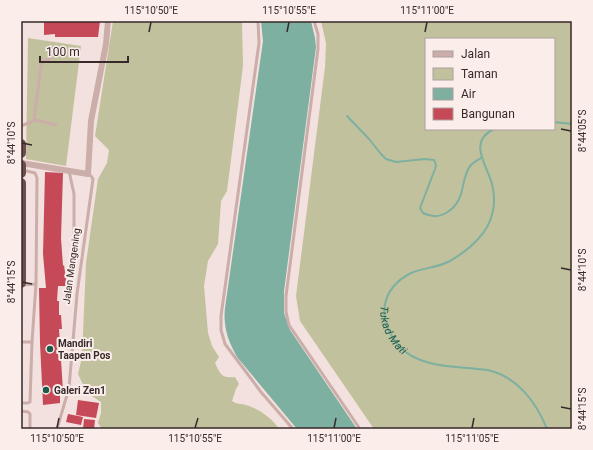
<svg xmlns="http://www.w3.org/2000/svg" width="593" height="450" font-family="Roboto,sans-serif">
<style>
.green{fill:#c2c19d;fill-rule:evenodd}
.water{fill:#7db0a0}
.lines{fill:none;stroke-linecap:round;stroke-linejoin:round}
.stream{stroke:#7db0a0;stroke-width:2}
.building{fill:#c64957}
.service{stroke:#cbada9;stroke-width:3}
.minor{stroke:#cbada9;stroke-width:6}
.trunk{stroke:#6a4d4e;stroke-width:10}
.ticks{fill:none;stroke:#38292a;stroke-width:1.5}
.poi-dot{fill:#1e5a49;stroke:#faedea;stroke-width:1.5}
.labels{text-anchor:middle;stroke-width:4;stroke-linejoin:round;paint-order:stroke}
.street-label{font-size:10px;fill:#38292a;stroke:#faedea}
.poi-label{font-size:10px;font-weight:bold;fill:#38292a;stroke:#faedea;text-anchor:start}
.water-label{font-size:11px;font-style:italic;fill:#1e5a49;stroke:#faedea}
.neatline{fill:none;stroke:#38292a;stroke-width:1.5}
.ticks-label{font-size:10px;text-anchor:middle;fill:#38292a}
</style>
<rect width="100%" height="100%" fill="#f2e1de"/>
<path class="green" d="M113,21H242L243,66L227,191L221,201L218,244L208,261L204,286L208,333L212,346L219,357L215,363C221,375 221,378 235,377L239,384L236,389L232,401C238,405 240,403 246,405C259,409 272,418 279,429H102L98,423L101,413V402L87,393L78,374L82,357L86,263L98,179L107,163L109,150L95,136Z
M321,21H572V429H374L300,321L296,296L325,67L326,43ZM426,39H554V129H426Z
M28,38L81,46L66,166L26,159Z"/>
<path class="water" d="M261,21H311L315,38L316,47L284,291V313L290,330L357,429H297L237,357C228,341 223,327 225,308L263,41Z"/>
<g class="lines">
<g class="stream">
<path d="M347,116L369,139L381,154L386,159L396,162L425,159L434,160L436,165L435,169L420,208L423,213C431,217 438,218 446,213C468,200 459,179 471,165C474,162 478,160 481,158"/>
<path d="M554,122L572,124"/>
<path id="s1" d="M494,129C467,142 487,165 492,184C497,203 493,223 479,238C471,247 459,256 448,262C436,268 422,268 411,273C380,289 376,320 399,346C407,355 418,360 430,363C449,368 468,367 487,370C517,376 536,402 547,429"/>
</g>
</g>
<path class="building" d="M44,21H100L98,37H55V34L44,35Z
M45,172L63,173L61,238L63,266L64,265L67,286H58L57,301H59V315H61L62,329H59L63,391H60V403L43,405L40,343L39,288H46L43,254Z
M78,400L99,403L96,418L76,415Z
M68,414L83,417L81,425L66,422Z
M84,419L95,420L94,429H83Z"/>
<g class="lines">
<path class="service" d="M258,21L259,43L221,316V330L225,344L261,392L293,429
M314,21L318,34V49L286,296V312L289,325L360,429
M34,120L41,66L44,61L51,58
M21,126L36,120L56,125
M69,171L74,194V258
M23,285L36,284
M21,342H32
M21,403H28L30,402L32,342L36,284L37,178L35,173L22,170
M21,411L28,412L30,414V429
M57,429L69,388L77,294L93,179L91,176L88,174"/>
<path class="minor" d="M21,163L88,174L91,121L106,44L108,21"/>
<path class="trunk" d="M21,144V153
M21,165V173
M21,183V283"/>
</g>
<path class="ticks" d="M149,32L151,22M287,32L289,22M425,32L427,22M561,129L571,131M22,143L32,145M561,268L571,270M22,282L32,284M561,407L571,409M57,428L59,418M195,428L198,418M334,428L336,418M472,428L474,418"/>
<g class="poi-dot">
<circle cx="50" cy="349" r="4"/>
<circle cx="46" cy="390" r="4"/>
</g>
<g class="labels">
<g class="street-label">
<text transform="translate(71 266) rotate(-82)" y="4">Jalan Mangening</text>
</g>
<g class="poi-label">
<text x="58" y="347">Mandiri<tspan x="58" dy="12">Taapen Pos</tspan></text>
<text x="54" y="394">Galeri Zen1</text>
</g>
<g class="water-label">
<text dy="4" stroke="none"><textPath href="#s1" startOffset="269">Tukad Mati</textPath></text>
</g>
</g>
<rect width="593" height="450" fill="none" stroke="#faedea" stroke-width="44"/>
<rect x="425" y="38" width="130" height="92" fill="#faedea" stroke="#ac9f9d"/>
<rect x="433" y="51" width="20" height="6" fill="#cbada9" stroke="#ac9f9d"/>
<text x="461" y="58" font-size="12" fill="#38292a">Jalan</text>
<rect x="433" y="68" width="20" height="12" fill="#c2c19d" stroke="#ac9f9d"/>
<text x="461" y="78" font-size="12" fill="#38292a">Taman</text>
<rect x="433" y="88" width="20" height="12" fill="#7db0a0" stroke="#ac9f9d"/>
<text x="461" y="98" font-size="12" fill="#38292a">Air</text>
<rect x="433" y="108" width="20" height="12" fill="#c64957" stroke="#ac9f9d"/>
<text x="461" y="118" font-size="12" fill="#38292a">Bangunan</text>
<path d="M40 56v6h88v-6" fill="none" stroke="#38292a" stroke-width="2"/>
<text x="46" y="56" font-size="12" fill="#38292a" stroke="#faedea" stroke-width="3" paint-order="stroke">100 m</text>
<rect x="22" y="22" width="549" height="406" class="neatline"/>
<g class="ticks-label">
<text x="151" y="14">115°10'50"E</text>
<text x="289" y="14">115°10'55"E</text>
<text x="427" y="14">115°11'00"E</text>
<text transform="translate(582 131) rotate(-90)" y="4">8°44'05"S</text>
<text transform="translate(11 143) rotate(-90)" y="4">8°44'10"S</text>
<text transform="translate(582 270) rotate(-90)" y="4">8°44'10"S</text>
<text transform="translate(11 282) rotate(-90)" y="4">8°44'15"S</text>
<text transform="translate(582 409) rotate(-90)" y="4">8°44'15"S</text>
<text x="57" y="442">115°10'50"E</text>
<text x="195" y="442">115°10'55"E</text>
<text x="334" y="442">115°11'00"E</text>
<text x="472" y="442">115°11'05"E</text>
</g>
</svg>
